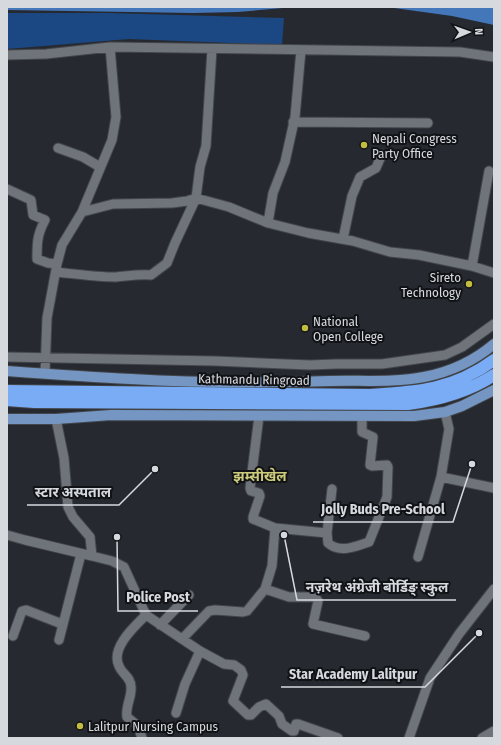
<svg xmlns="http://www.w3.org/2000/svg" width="501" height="745" font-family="'Fira Sans Condensed','Noto Sans Devanagari',sans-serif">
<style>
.green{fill:#1b4782}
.water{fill:#4476ba}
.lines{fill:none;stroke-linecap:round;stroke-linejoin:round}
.street-casing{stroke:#43464b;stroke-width:11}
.primary-casing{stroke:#43464b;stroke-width:12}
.highway-casing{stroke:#43464b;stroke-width:14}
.street{stroke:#6f747a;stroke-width:9}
.primary{stroke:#7596c3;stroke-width:10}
.highway{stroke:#79acf4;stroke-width:12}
.poi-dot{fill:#c2bd3f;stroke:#101215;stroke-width:1.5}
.labels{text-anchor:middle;stroke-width:4;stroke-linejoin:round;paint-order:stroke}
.poi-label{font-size:13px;fill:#d6d9dd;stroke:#101215;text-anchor:start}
.street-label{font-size:13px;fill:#d6d9dd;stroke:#101215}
.neighbourhood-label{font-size:14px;font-weight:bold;fill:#cdcb7c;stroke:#101215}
.leader{fill:none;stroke:#d6d9dd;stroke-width:1.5}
.callout-dot{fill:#d6d9dd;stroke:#101215;stroke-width:1.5}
.callout-label{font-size:14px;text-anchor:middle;font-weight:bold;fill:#d6d9dd;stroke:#101215;stroke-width:4;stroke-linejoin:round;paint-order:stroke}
</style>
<rect width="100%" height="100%" fill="#262a30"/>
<path class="green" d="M7,13H109L284,18L282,45L129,39L7,49Z"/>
<path class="water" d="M7,7H294L238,12L193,13L7,10Z
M387,7H494V25L452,16Z"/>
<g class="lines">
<defs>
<path id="street" d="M7,55L46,54L110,47L460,52L494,57
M293,122L428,123
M58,148L83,157L100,167
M7,189L31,200L33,215L45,220C37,235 37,243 37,259L48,263L57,264
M82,212L113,204L172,203L187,201L196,198L229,207L268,223L308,233L353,241L390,252L419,255L472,266L494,273
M268,223L273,193L285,162L295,117L301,50
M343,239L352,196L360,177L376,168L382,154
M472,266L489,171
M56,272C75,274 96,277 116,277C128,276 139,274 151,275L167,263L175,243L196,198L200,167L206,146L212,49
M7,357L215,361L310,365L336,364H382L445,355L462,347L494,324
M45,373L47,318L57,264L62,245L82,212L112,140L116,117L110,47
M441,477L494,488
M275,528L327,533L328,543C340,554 356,546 369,542L387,497L388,467L387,465L372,466L370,465L373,437L362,432V417
M327,533L332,489
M7,535L25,540L92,556L90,537L73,517L68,507L64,458L56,419
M92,556L112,561L124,567L146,615L200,651L224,664L234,665L241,670L243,675L233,701L248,715H251L259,707L266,704L279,716L282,724L292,731H294L296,724H298L338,738
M418,557L441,477L449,429L445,412
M265,589L289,597H315L318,601L313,624L365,636
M160,625L189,595
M13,636L22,611L26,610L62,624
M182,639L209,611L215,610L243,612L247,611L265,589L272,566L275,528L253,519V517L260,496L259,493L251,491L250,488L259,416
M59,640L81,554
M176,713L185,684L200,651
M142,738L138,726L127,717C125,707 132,697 131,687C131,677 122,674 119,666C110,648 135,626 146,615
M409,738L430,678L459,634L494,589
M482,738L494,731"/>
<path id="primary" d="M7,371C48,374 89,377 131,379C197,383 264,383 330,381C361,380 393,383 424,377C450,372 474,361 494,344
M7,419H56L111,415L414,416L445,412L462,406L494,390"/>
<path id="highway" d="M7,391L369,395C418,392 453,390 494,360
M7,400L34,402L408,404C439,400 468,392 494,375"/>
</defs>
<use href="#street" class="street-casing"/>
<use href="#primary" class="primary-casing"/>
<use href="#highway" class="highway-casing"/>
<use href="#street" class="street"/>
<use href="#primary" class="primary"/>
<use href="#highway" class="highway"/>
</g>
<g class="poi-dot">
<circle cx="364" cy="145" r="4"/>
<circle cx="469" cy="284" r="4"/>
<circle cx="305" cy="328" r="4"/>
<circle cx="80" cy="726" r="4"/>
</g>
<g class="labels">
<g class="poi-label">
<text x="372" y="143">Nepali Congress<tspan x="372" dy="15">Party Office</tspan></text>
<text x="461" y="282" text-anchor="end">Sireto<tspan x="461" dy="15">Technology</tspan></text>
<text x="313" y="326">National<tspan x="313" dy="15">Open College</tspan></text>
<text x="88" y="731">Lalitpur Nursing Campus</text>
</g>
<g class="street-label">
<text transform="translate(254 379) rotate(1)" y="5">Kathmandu Ringroad</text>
</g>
<g class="neighbourhood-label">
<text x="260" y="481">झम्सीखेल</text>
</g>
</g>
<path class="leader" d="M155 469L119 505H27M472 464L453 522H313M284 535L297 600H456M117 537L118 611H198M479 633L425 687H281"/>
<g class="callout-dot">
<circle cx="155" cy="469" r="4"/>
<circle cx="472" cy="464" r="4"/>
<circle cx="284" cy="535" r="4"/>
<circle cx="117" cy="537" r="4"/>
<circle cx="479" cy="633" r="4"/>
</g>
<g class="callout-label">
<text x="73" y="497">स्टार अस्पताल</text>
<text x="383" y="514">Jolly Buds Pre-School</text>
<text x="377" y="592">नज़रेथ अंग्रेजी बोर्डिङ् स्कुल</text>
<text x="158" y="602">Police Post</text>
<text x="353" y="679">Star Academy Lalitpur</text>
</g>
<rect width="501" height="745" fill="none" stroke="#d6d9dd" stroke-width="16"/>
<g transform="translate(469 32) rotate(88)" stroke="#101215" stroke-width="3" paint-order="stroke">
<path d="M0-3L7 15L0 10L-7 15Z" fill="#d6d9dd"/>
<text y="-6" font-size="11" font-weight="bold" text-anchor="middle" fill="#d6d9dd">N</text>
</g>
</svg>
